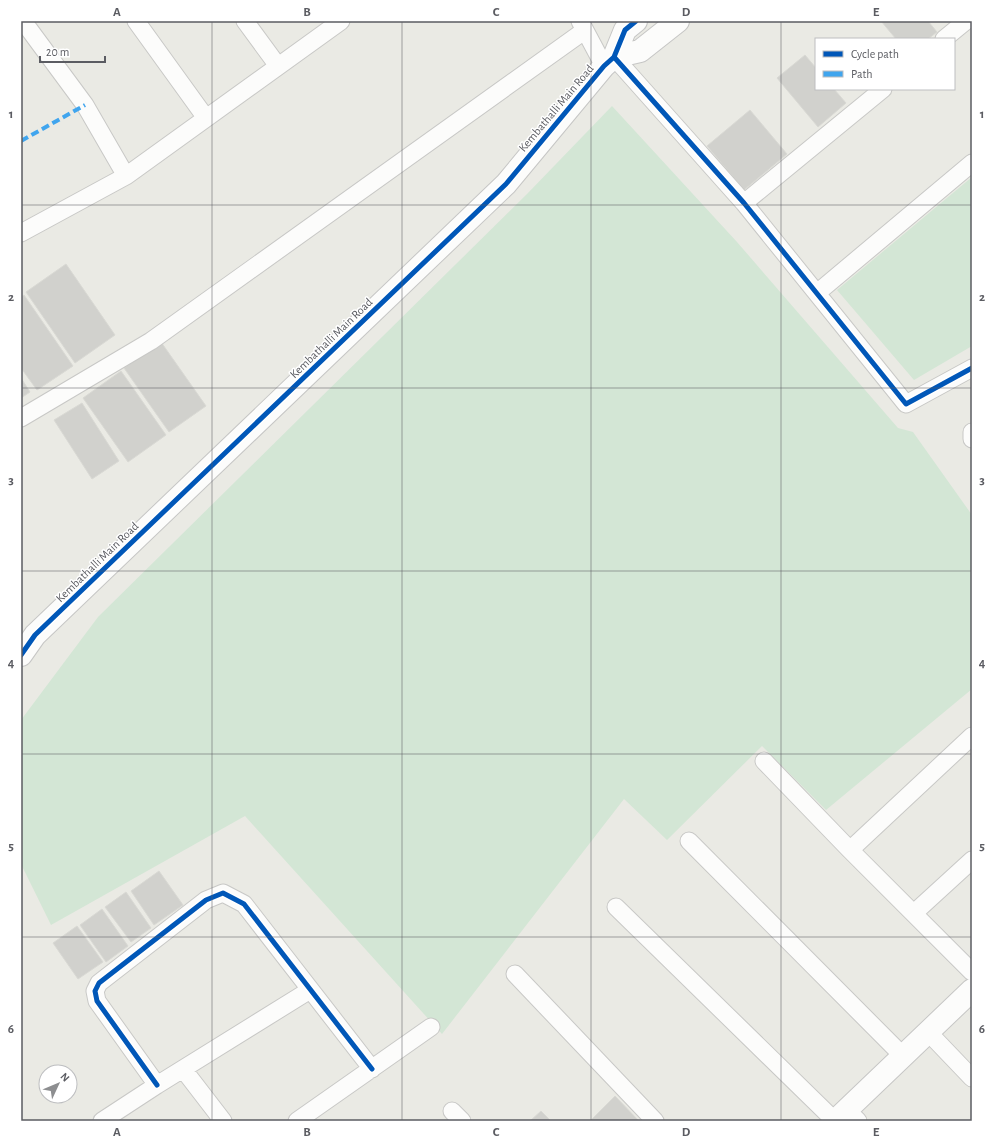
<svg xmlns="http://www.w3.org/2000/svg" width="993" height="1142" font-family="'Alegreya Sans',sans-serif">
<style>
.green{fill:#d3e6d5}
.building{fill:#d1d1cd;stroke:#d9d9d4}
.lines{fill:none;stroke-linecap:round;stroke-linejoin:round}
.street-casing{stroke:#c8c8c6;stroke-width:19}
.secondary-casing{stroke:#c6c6c5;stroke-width:24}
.street{stroke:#fcfcfb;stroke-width:17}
.secondary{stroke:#fcfcfb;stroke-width:22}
.quiet{stroke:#40a5ee;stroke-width:4;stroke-dasharray:8 4;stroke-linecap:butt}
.cycleway-casing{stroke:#fff;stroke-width:8}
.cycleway{stroke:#0057b8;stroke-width:5}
.grid{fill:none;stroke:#5b5c62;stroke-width:1;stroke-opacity:0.55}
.labels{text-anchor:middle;stroke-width:3;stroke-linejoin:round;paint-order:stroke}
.street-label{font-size:12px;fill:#5b5c62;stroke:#fff}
.neatline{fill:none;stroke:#5b5c62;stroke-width:1.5}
.grid-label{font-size:13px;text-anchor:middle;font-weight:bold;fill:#5b5c62}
</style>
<rect width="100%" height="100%" fill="#eaeae4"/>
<path class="green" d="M612,106L737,242L898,428L913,432L972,515V689L826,810L762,746L667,840L624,799L442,1034L245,816L51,925L21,864V720L98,617L527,194Z
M972,177V346L914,380L837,290Z"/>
<path class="building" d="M881,21H928L937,32L928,39H896Z
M805,55L816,68V89H834L846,103L818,127L777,78Z
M750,110L787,154L744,190L707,146Z
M66,264L115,335L75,363L26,292Z
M24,295L73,366L37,390L21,368V297Z
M161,342L206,406L169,432L124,368Z
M121,371L166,435L128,462L83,398Z
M21,378L30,392L21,398Z
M82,403L119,461L92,479L54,420Z
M159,871L183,905L154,925L131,891Z
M126,892L151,928L131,942L105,907Z
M102,909L128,946L106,962L80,925Z
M77,926L103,962L78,979L53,943Z
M615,1096L639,1121H590Z
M541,1111L551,1121H530Z"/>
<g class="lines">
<defs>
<path id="street" d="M23,21L85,105L126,176
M136,21L206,118
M245,21L278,66
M580,21L604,66
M944,39L966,21
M614,57L744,203L906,404L972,368
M744,203L883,89
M21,233L126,176L341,21
M817,293L972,163
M21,418L151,341L584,31
M972,432V439
M764,761L850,850L972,972
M689,841L903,1056
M850,850L972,736
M616,907L835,1121
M914,913L972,860
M515,974L655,1121
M928,1032L972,1078
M183,1069L223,1121
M157,1085L97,1001L95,991L99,983L206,900L223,893L244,904L372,1069
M847,1110L858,1121
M452,1111L462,1121
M102,1121L157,1085L310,990
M297,1121L431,1027"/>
<path id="secondary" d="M614,57L640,51L678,21
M21,655L35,635L506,184L604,66L614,57L625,30L636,21
M835,1121L972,990"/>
</defs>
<use href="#street" class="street-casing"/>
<use href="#secondary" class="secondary-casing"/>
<use href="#street" class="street"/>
<use href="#secondary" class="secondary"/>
<path class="quiet" d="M21,141L85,105"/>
<defs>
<path id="cycleway" d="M614,57L744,203L906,404L972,368
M21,655L35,635L506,184L604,66L614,57L625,30L636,21
M157,1085L97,1001L95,991L99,983L206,900L223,893L244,904L372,1069"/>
</defs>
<use href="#cycleway" class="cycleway-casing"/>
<use href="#cycleway" class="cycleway"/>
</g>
<path class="grid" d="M212,21V1121M402,21V1121M591,21V1121M781,21V1121M21,205H972M21,388H972M21,571H972M21,754H972M21,937H972"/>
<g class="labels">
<g class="street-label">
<text transform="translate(556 108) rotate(-50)" y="4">Kembathalli Main Road</text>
<text transform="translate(331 338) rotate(-44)" y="4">Kembathalli Main Road</text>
<text transform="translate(97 562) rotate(-44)" y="4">Kembathalli Main Road</text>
</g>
</g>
<rect width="993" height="1142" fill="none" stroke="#ffffff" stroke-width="44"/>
<rect x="815" y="38" width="140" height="52" fill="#ffffff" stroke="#bdbec0"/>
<rect x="823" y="51" width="20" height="6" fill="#0057b8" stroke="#bdbec0"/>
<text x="851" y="58" font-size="12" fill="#5b5c62">Cycle path</text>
<rect x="823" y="71" width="20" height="6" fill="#40a5ee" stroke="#bdbec0"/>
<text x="851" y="78" font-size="12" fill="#5b5c62">Path</text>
<g transform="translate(58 1084) rotate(46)"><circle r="19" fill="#ffffff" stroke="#bdbec0"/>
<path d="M0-3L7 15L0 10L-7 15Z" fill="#8d8e90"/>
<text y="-6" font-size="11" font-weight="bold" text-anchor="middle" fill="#5b5c62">N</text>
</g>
<path d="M40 56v6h65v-6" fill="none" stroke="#5b5c62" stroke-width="2"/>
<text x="46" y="56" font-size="12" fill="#5b5c62" stroke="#ffffff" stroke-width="3" paint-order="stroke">20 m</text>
<rect x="22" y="22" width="949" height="1098" class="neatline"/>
<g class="grid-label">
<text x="117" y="16">A</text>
<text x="307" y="16">B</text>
<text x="496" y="16">C</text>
<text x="686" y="16">D</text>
<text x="876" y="16">E</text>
<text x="11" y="118">1</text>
<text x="982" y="118">1</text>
<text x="11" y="301">2</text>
<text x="982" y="301">2</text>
<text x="11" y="484">3</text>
<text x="982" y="484">3</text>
<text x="11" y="667">4</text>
<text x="982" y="667">4</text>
<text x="11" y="850">5</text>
<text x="982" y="850">5</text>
<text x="11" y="1033">6</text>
<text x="982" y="1033">6</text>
<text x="117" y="1136">A</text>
<text x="307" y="1136">B</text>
<text x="496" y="1136">C</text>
<text x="686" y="1136">D</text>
<text x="876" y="1136">E</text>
</g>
</svg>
